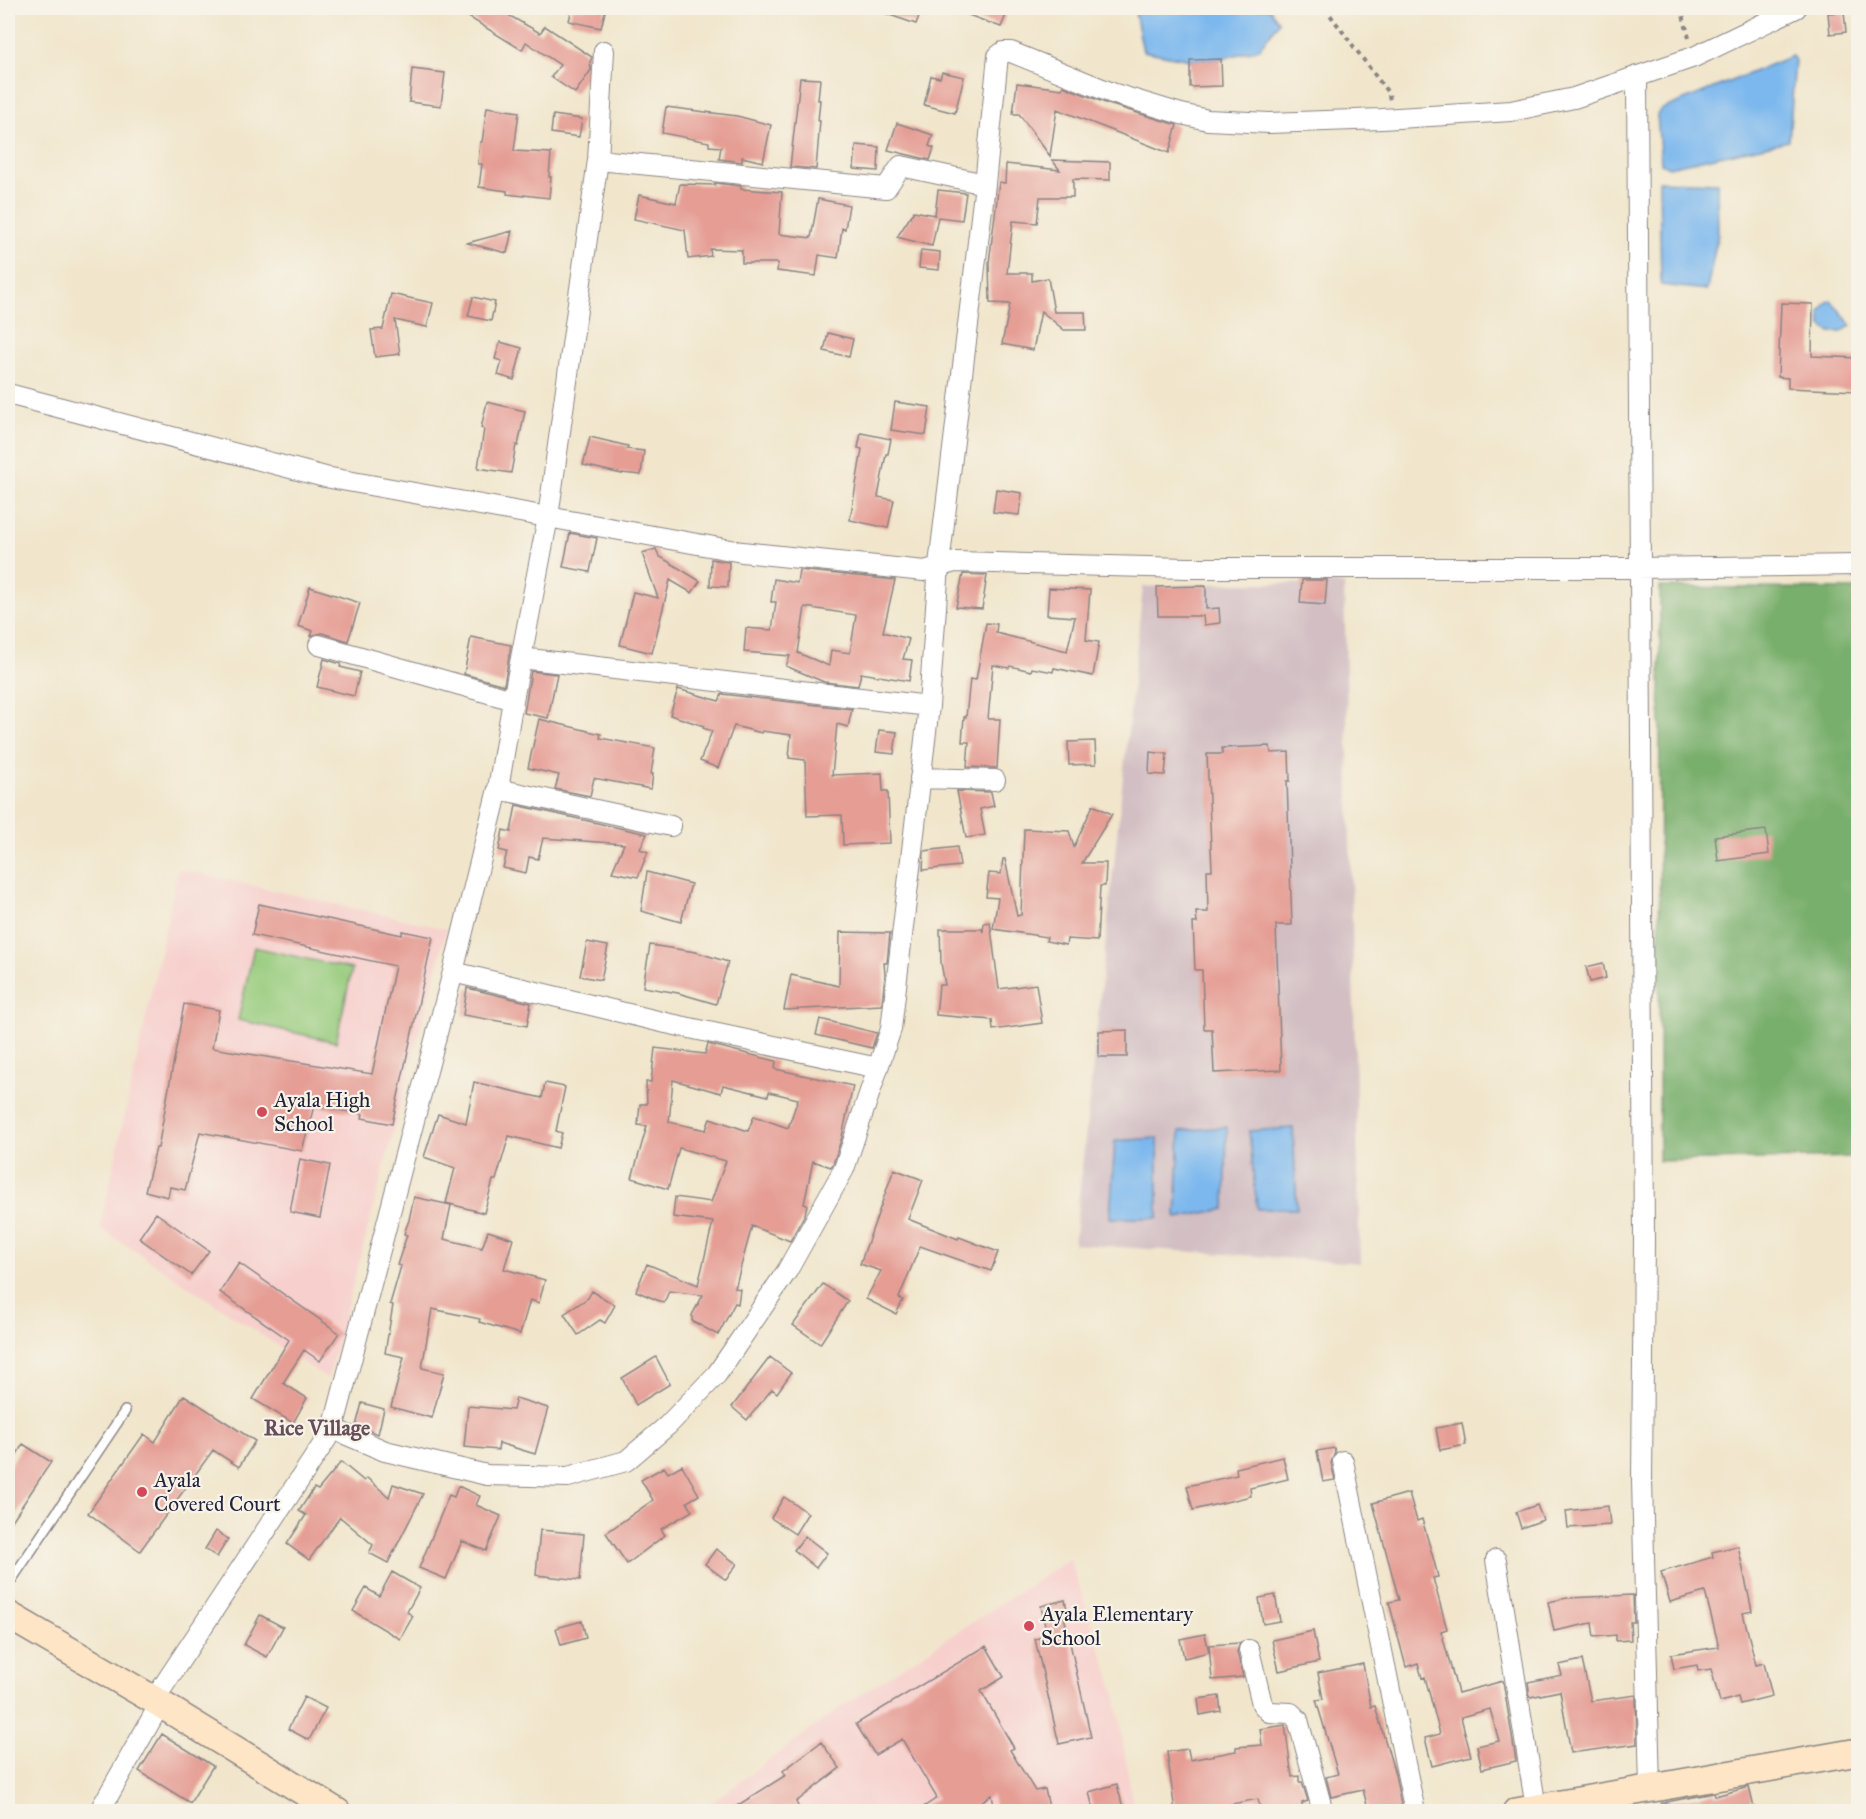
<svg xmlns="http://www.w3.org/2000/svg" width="1866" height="1819" font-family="'IM FELL Great Primer',serif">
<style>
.built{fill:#f7d0cd}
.industrial{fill:#d2bec3}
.green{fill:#96cb7c;stroke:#5c765c;stroke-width:1.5}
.forest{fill:#78af6c;stroke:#4d6854;stroke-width:1.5}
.water{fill:#7bb8ee;stroke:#4e6d94;stroke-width:1.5}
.building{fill:#e59d94;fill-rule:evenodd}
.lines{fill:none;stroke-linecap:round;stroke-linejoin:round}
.lane-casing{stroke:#8a8484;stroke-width:12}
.street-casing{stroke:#8a8484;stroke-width:22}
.secondary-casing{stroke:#8a8484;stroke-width:30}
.path{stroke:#8a8484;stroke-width:4;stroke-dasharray:4.5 4.5;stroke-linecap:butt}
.lane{stroke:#fff;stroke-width:9}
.street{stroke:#fff;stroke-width:20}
.secondary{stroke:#fde5c5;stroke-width:27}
.poi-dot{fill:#d1495b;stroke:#f7f3e8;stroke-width:2}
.labels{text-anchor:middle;stroke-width:4.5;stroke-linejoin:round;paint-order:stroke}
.poi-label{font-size:21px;fill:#22223b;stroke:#f7f3e8;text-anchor:start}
.neighbourhood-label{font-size:22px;font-weight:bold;fill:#664d5a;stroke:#f7f3e8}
</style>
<rect width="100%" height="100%" fill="#f7f3e8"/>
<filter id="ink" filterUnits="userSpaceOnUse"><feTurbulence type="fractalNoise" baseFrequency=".0167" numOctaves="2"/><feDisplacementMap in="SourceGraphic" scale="12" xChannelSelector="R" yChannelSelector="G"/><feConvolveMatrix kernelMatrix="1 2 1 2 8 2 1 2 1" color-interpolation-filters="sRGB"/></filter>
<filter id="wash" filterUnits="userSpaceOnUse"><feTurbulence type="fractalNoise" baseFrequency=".008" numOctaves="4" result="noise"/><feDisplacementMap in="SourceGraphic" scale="24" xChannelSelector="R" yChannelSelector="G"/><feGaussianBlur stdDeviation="1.35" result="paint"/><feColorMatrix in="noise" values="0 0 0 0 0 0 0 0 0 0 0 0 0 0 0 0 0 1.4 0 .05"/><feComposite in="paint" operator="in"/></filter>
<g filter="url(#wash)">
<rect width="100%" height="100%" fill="#f1e6cc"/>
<path class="built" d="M178,869L447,929L328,1379L100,1228Z
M1070,1559L1115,1692L1134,1811L699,1812L847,1703Z"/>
<path class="industrial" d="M1233,583L1344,584L1360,1263L1074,1244L1143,587Z"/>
<path class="green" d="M254,947L352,969L336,1042L238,1020Z"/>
<path class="forest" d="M1660,587L1858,589V1157L1659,1161Z"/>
<path class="water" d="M1134,8H1269L1279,22L1259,49L1220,59L1190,60L1143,51Z
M1792,56L1795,60L1789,141L1669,167L1661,163L1657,115L1662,109Z
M1659,181L1717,183L1718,234L1707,290L1661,285Z
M1831,300L1851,325L1842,332H1830L1821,325L1820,313L1826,303Z
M1227,1127L1225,1209L1176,1218L1180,1131Z
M1293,1128L1297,1209H1257L1249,1131Z
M1158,1138V1218H1110L1115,1141Z"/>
<g id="blocks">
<path class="building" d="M454,8H496L540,33L545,26L592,57L590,62L591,70L575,93L551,77L560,65L526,42L522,50Z
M572,8H606L601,28L569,21Z
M875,8H922L916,24L875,10Z
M953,8H1009L1001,27L952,9Z
M1844,12L1846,32L1830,34L1828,13Z
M1221,59L1222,86L1190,87V60Z
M412,69L445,73L441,106L409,102Z
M942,72L964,77L955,113L924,105L931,76L940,78Z
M800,78L820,79L818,100H820L818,121H820L816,169L790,167Z
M1017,83L1062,89L1063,86L1108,104L1177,125L1169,153L1057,109L1050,156L1019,114H1013Z
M487,107L519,112L514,151L551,153L549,177H551L549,198L524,195V196L507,194V191L479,187L482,164H478L480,142H482Z
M666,107L737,116L771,125L763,162L742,157V162L719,159L721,147L709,146V142L662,133Z
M553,115L582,119L579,137L551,133Z
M897,123L933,135L929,146L934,148L930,160L888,150Z
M856,145L879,147L878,171L854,169Z
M1052,160L1110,162V180L1073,179V197H1040L1037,223L1013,221L1007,273H1032V281L1048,278L1054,312H1085L1086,330H1064L1041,311L1033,350L1002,344L1010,304L990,303L989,263L999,182L1005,183L1006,164L1060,170Z
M715,183L741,186V189L782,192L779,234L811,238L818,199L849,205L845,229L842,228L838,258L819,255L816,276L777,271L778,263H742V250L710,249L711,256L688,259L685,230L634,219L639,195L676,203L680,184L715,185Z
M938,190L966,193L962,220L938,217L932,246L897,237L914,211L935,215Z
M512,231L507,253L467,243Z
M921,250L940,252L939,270L919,268Z
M391,294L433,303L427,327L395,320L400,354L375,357L371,330L383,329Z
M473,297L495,302L491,321L468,316Z
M1781,303L1813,304L1812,356L1858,358V391L1788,388V378L1778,377Z
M828,333L853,339L849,357L824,351Z
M500,342L522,348L514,380L498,375L502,361L495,359Z
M487,402L525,411L518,446L516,445L511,473L478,468L484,429L481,428Z
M895,402L930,407L926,435L891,430Z
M861,433L891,439L888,454H886L878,497L894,500L888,528L850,520L862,449L858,448Z
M590,437L628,446L627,449L644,451L641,475L622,473V474L583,465Z
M996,489L1022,493L1019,515L993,512Z
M570,533L597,538L590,572L563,567Z
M656,549L659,556L700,581L692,593L670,580L652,653L620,645L633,592L658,598L642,553Z
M711,559L729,562L728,587L710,586Z
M799,570L895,580L883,632L909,639L903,659L912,660L909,681L861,673L858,686L824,682L786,666L790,656L744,652L746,628L772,630L776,602H771L774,579L797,583ZM805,607L856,615L850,653L831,650L829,666L798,653Z
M963,574L987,575L982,609L956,607Z
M1302,580H1327L1325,605L1300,603Z
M1206,586V609L1219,608L1220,623L1204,625L1203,616H1158L1157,587Z
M310,587L360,603L348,641L322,633L311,636L313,631L298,626Z
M1049,588L1090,590L1086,640L1099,642L1093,676L1054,668L1053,672L1032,668L1031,671L1010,666L1009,668L993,665L988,719H1000L997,768L967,767L969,742H962L964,717H966L970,679L976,680L986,623L997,624L996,633L1067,651L1075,617L1047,615Z
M471,637L511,645L504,685L464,674Z
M324,659L341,664L340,667L360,672L354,696L317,687Z
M531,671L557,674L548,718L524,713Z
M678,689L719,701L722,694L852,709L848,727L837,724L832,775L882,773L883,791H888L890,843L843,845L842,815L807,816L805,760L789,758L791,735L762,731V733L734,726L718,768L700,761L712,731L703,728L704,726L670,715Z
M539,719L601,734L600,738L655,748L651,774H653L651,789L594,778L590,796L555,789L559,775L528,768Z
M879,730L897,732L894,754L876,752Z
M1095,741L1096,764L1069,765L1068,742Z
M1270,746L1271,753L1289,752L1290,781H1287L1292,925H1276L1281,1070L1214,1073L1212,1029H1204L1202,970H1195L1193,923H1197L1196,912H1208L1207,870H1212L1207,754H1222V748Z
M1150,752L1167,754L1165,775L1149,774Z
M957,791L991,792L994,806L980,809L985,835L966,838Z
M516,805L647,834L640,849L648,852L638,877L612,872L624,844L543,838L538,859L529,857L526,873L503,868L507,852L499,850L503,830L511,832Z
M1093,805L1112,814L1082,863H1106L1105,886H1100L1097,941L1067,939L1066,945L1046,941L1047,937L993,929L998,898L986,897L989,873L1001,874L1003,859H1005L1017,916L1021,915L1024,829L1069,831L1074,847Z
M1766,830L1769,854L1718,861L1715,836Z
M957,847L960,866L923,870L924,851Z
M647,872L691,884L681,922L641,911Z
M259,904L402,935V931L433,937L392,1124L362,1118L363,1114L314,1106L302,1151L200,1132L185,1190L170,1187L168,1197L145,1191L156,1148H158L184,1004L219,1010L212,1048L372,1074L395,966L252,935Z
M990,922L999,989L1036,984L1042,1023L993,1030L992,1020L936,1015L939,985H945L941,963L940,929H982L983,932L984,923Z
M840,932L890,933L887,963H884L885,975L882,1005L784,1010L791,975L839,986Z
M587,942L608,946L601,980L580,976Z
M650,945L696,952L728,962L716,1004L678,993L643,987Z
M1603,963L1606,978L1590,982L1586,967Z
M467,988L531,1003L527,1026L463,1015Z
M820,1019L877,1033L872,1048L816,1035Z
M1127,1030V1057H1099V1031Z
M708,1044L776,1061L775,1069L853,1086L842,1137L833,1164L831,1167L813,1161L804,1204L807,1205L805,1214L790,1241L752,1226L735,1288L740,1289L738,1304L735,1303L718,1335L692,1321V1315L703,1295L669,1291L664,1303L636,1291L647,1264L698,1285L713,1222L673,1217L675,1197L711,1202L726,1161L679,1148L668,1189L632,1178L647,1126L638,1125L640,1104H647L646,1082H651L655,1048L705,1054ZM673,1080L721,1093L723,1085L768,1096L769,1092L798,1099L788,1128L754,1116L748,1131L710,1118L706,1130L669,1122Z
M474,1082L542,1098L545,1083L565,1087L556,1131L562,1133L558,1148L509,1136L496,1180H493L484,1213L446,1203L455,1168L424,1157L438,1114L466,1123Z
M300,1159L330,1165L320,1218L290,1212Z
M894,1169L923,1180L908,1219L958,1239L959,1237L998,1252L991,1271L920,1246L899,1298L903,1300L896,1314L866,1299L881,1271L860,1264Z
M414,1197L451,1205L444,1239L482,1248L488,1231L513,1239L504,1269L545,1280L539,1303L530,1300L520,1334L479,1322L480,1319L432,1309L422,1368L444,1373L432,1418L391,1407L404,1357L385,1353L393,1305L390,1304L401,1266L397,1265L407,1235L404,1234L409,1220Z
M156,1213L209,1251L191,1275L139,1238Z
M239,1263L339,1333L320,1361L304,1350L283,1383L307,1398L293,1423L253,1399L289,1340L220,1292Z
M823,1284L848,1301L820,1344L793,1325Z
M592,1291L615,1305L605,1323L600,1320L578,1335L564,1314L588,1298Z
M656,1357L670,1384L636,1405L622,1378Z
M770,1357L791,1373L777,1393L772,1389L747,1420L732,1407Z
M184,1395L255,1441L239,1467L213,1450L140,1551L88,1513L144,1434L155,1442Z
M516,1398L548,1408L535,1454L499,1443L498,1450L464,1447L468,1406L513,1410Z
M362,1403L384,1409L378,1434L356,1426Z
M1462,1423L1466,1445L1440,1450L1436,1428Z
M23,1444L51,1462L8,1527V1469Z
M1334,1448L1335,1452L1331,1463L1335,1480L1323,1482L1317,1451Z
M1283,1457L1288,1479L1250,1488L1251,1496L1193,1510L1187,1486L1237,1475L1236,1468Z
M341,1462L364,1481L367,1478L389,1497L393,1484L423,1494L388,1563L369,1553L373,1545L340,1517L309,1560L287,1544L306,1515L299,1511L314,1488L318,1490Z
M682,1465L699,1495L687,1502L692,1511L661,1529L665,1535L627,1564L606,1533L653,1500L641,1480L664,1467L668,1473Z
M458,1486L480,1496L476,1505L501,1516L486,1551L462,1541L446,1579L419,1568L449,1495L454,1497Z
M1409,1493L1417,1521L1422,1519L1434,1561L1438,1577L1433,1578L1447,1629L1441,1631L1458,1693L1503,1681L1516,1761L1482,1769L1477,1746L1499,1741L1490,1709L1461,1717L1471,1756L1432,1766L1425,1738L1440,1734L1425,1677L1422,1678L1418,1663L1406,1667L1389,1602L1399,1600L1373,1503Z
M784,1497L808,1513L795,1534L771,1518Z
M1537,1505L1543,1520L1521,1528L1516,1512Z
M1608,1506L1610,1525L1568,1528L1566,1511Z
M540,1530L584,1534L580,1580L536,1575Z
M216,1531L228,1539L217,1557L205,1549Z
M805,1536L827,1553L816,1568L794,1550Z
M1738,1546L1752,1611L1743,1613L1756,1665L1764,1663L1772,1696L1740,1704L1738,1697L1720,1702L1711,1669L1698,1671L1697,1665L1674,1669L1671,1654L1719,1647L1705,1592L1670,1602L1661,1572L1713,1557L1712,1552Z
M716,1549L737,1564L726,1580L705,1564Z
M392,1572L420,1588L407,1612L413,1616L400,1639L353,1611L366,1588L379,1596Z
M1275,1595L1280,1621L1263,1624L1259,1598Z
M1633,1595L1634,1622H1630L1631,1640L1616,1641V1635L1594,1637L1592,1623L1554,1631L1548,1602L1567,1598Z
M1065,1600L1068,1615L1064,1616L1091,1737L1059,1744L1035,1639L1047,1636L1041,1606Z
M260,1615L283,1627L267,1657L244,1645Z
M582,1621L586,1638L561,1645L556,1628Z
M1313,1631L1319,1662L1279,1671L1272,1640Z
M1205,1634L1209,1652L1184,1658L1180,1639Z
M1240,1643L1237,1652L1243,1677L1212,1680L1209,1645Z
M986,1646L1004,1677L981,1691L1014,1748L1010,1750L1035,1791L1045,1789L1050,1812H995L992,1795L965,1812H916L937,1798L902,1739L875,1755L856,1724Z
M1582,1660L1591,1701L1636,1695L1637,1744L1571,1753L1560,1691L1530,1697L1528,1682L1562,1675L1559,1665Z
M1363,1664L1371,1707L1375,1706L1395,1774L1402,1810L1396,1812H1369L1363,1790L1331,1797L1326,1777L1338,1774L1316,1700L1323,1699L1318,1673Z
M1219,1696L1221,1711L1200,1715L1198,1699Z
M304,1697L326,1708L309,1740L288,1729Z
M1285,1725L1292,1777L1299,1776V1782H1302L1308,1801L1302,1803V1812H1261L1258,1799L1226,1805L1227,1812H1175L1167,1752L1188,1749L1190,1760L1236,1751V1747L1262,1745L1260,1729Z
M162,1734L213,1766L190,1803L139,1771Z
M821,1742L840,1768L796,1802L801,1812H727L786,1775L783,1771Z
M1117,1784L1124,1812H1094L1089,1792Z
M1749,1787L1755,1812H1663L1661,1803L1714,1793L1715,1796Z"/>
</g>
</g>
<g filter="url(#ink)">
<use href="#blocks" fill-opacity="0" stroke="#8a8484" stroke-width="1.5"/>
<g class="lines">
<defs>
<path id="lane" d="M8,1585L125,1411"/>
<path id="street" d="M1637,76L1644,1238L1642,1481L1650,1787
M598,160L886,188L901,166L985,184
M8,394L325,477L742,552L924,571L955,562L1187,568H1638L1858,565
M319,645L513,700
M521,658L929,706
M920,778L995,780
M498,789L671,826
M453,972L666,1023L878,1068
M333,1429L385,1451L487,1475L568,1477L626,1461L668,1425L717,1374L787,1271L844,1169L891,1029L929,706L939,565L985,184L998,56L1003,52H1011L1112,93L1181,114L1208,120L1269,123L1382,119L1511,111L1574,98L1694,57L1796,8
M1343,1461L1415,1812
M1496,1560L1536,1808
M1249,1650L1262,1704L1269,1712L1291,1713L1298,1720L1323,1812
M154,1700L333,1429L453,972L498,789L513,700L548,517L598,160L604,51
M99,1812L160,1704"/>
<path id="secondary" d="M8,1615L154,1700L337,1812
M1516,1812L1858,1752"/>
</defs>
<use href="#lane" class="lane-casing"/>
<use href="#street" class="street-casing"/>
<use href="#secondary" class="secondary-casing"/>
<path class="path" d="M1325,8L1389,94L1390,102
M1689,38L1683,15L1693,8"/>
<use href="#lane" class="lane"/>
<use href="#street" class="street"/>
<use href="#secondary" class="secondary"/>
</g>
</g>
<g class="poi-dot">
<circle cx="262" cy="1112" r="6"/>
<circle cx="142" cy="1492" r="6"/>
<circle cx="1029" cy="1626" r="6"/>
</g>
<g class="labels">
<g class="poi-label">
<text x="274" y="1107">Ayala High<tspan x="274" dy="24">School</tspan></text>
<text x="154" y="1487">Ayala<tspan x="154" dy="24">Covered Court</tspan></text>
<text x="1041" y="1621">Ayala Elementary<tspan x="1041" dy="24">School</tspan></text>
</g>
<g class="neighbourhood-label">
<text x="317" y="1435">Rice Village</text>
</g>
</g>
<rect width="1866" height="1819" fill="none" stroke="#f7f3e8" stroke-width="30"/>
</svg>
